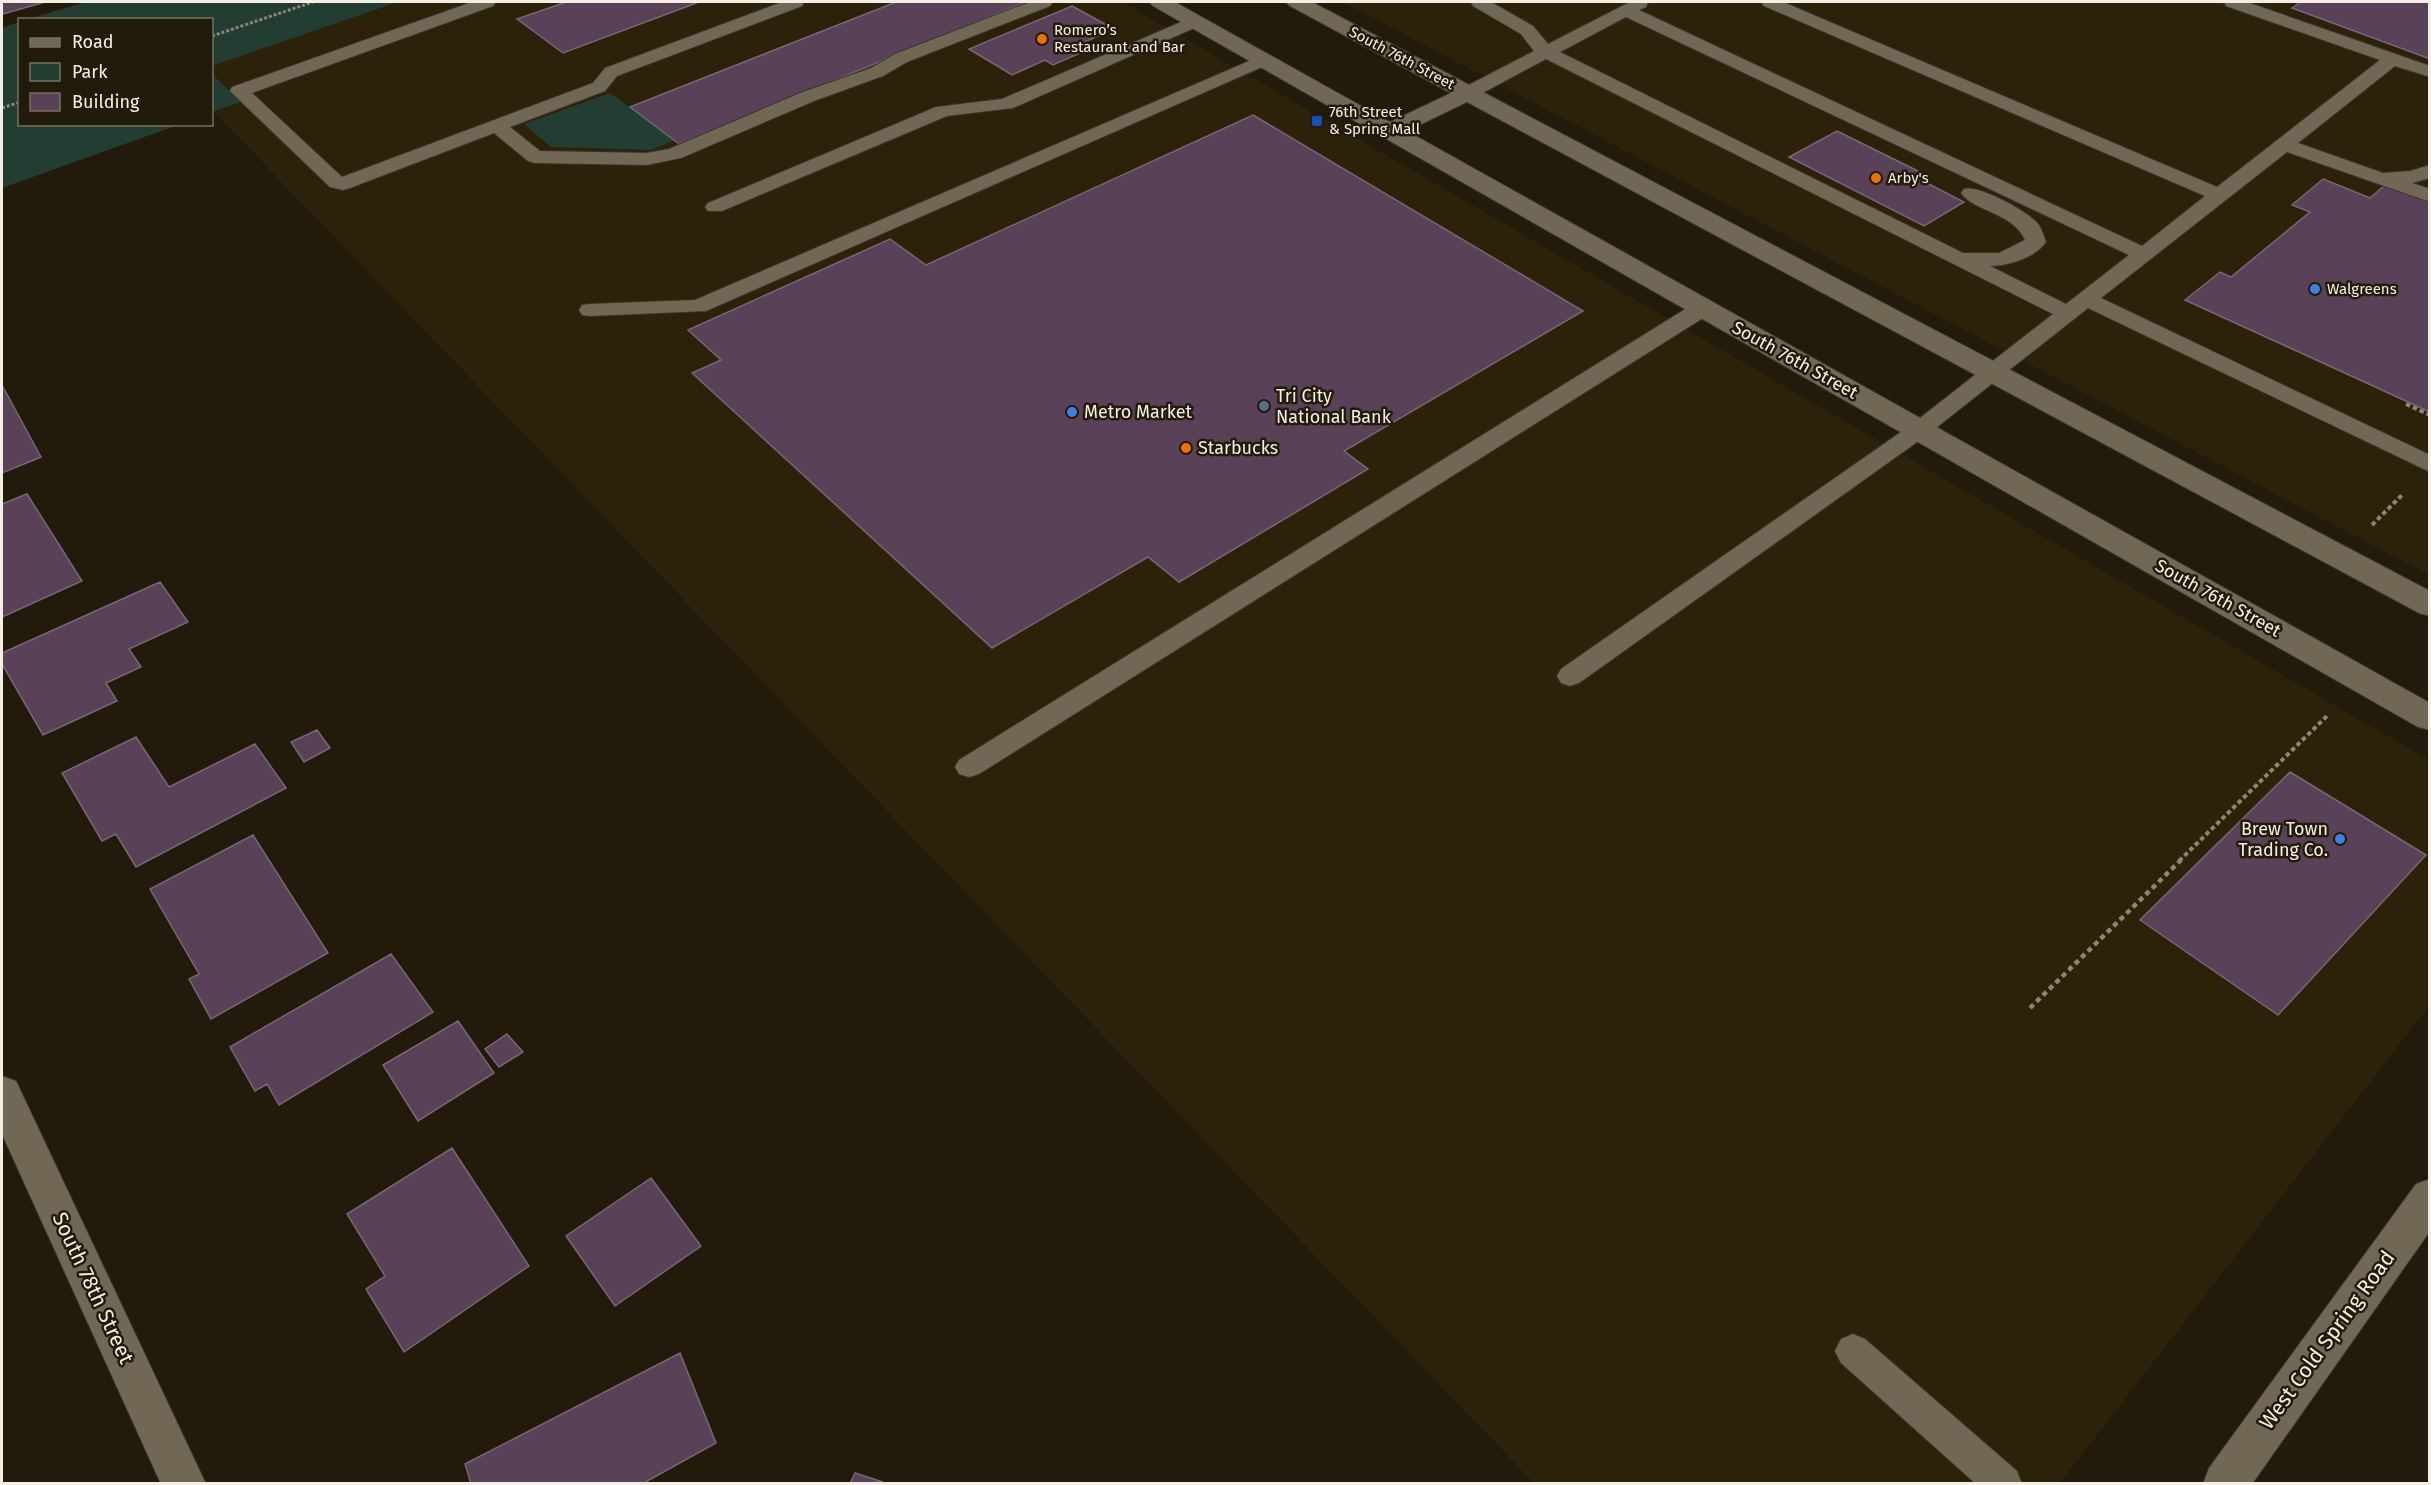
<svg xmlns="http://www.w3.org/2000/svg" width="2431" height="1485" font-family="'Fira Sans',sans-serif">
<style>
.built{fill:#2c220a}
.green{fill:#233d32}
.building{fill:#594257;stroke:#776776;stroke-width:1.5}
.lines{fill:none;stroke-linecap:round;stroke-linejoin:round}
.service-casing{stroke:#3a352e;stroke-width:2}
.minor-casing{stroke:#3a352e;stroke-width:2}
.tertiary-casing{stroke:#3a352e;stroke-width:2}
.secondary-casing{stroke:#3a352e;stroke-width:2}
.path-far2{stroke:#8c8679;stroke-width:3;stroke-dasharray:3 2;stroke-linecap:butt}
.path-far1{stroke:#8c8679;stroke-width:4;stroke-dasharray:4.5 3;stroke-linecap:butt}
.path{stroke:#8c8679;stroke-width:4.5;stroke-dasharray:5 4;stroke-linecap:butt}
.service{fill:#706855;fill-rule:evenodd}
.minor{fill:#706855;fill-rule:evenodd}
.tertiary{fill:#706855;fill-rule:evenodd}
.secondary{fill:#706855;fill-rule:evenodd}
.food-dot{fill:#e8710a;stroke:#221b0b;stroke-width:2}
.transit-dot{fill:#1a4fb4;stroke:#221b0b;stroke-width:2}
.shop-dot{fill:#3f7fe0;stroke:#221b0b;stroke-width:2}
.service-dot{fill:#5c6f8a;stroke:#221b0b;stroke-width:2}
.labels{text-anchor:middle;stroke-width:5;stroke-linejoin:round;paint-order:stroke}
.far-poi-label{font-size:15px;fill:#f4efe4;stroke:#221b0b;text-anchor:start}
.far-street-label{font-size:15px;fill:#f4efe4;stroke:#221b0b}
.street-label{font-size:18px;fill:#f4efe4;stroke:#221b0b}
.poi-label{font-size:18px;fill:#f4efe4;stroke:#221b0b;text-anchor:start}
.near-street-label{font-size:21px;fill:#f4efe4;stroke:#221b0b}
</style>
<rect width="100%" height="100%" fill="#221b0b"/>
<path class="built" d="M398,2H1122L2429,760V1006L2060,1483H1534L214,112L241,102L212,74V66Z
M1343,2H2429V575Z"/>
<path class="green" d="M85,2H398L212,66V20L29,19Z
M19,22L20,124L178,125L2,188V28Z
M212,74L241,102L212,112Z
M610,93L675,140L651,150L551,147L524,124Z"/>
<path class="building" d="M2,2H45L3,14Z
M566,2H699L563,53L517,19Z
M896,2H1026L679,144L630,107Z
M2301,2H2430V59L2292,8Z
M1072,6L1114,29L1069,49L1078,54L1053,65L1045,60L1012,75L969,49Z
M1253,115L1583,311L1344,451L1368,469L1179,582L1148,557L992,648L692,373L721,360L688,330L890,239L926,265Z
M1837,131L1924,174L1923,181L1964,202L1924,226L1789,157Z
M2323,179L2370,198L2386,184L2430,202V412L2185,300L2220,272L2231,277L2310,212L2292,205Z
M2,385L41,457L2,473Z
M27,494L82,581L2,617V504Z
M160,582L188,622L129,649L141,667L106,683L117,701L43,735L2,664V653Z
M317,730L330,748L304,762L291,742Z
M136,737L169,787L255,744L286,788L136,867L116,834L102,841L62,773Z
M2290,772L2426,855L2278,1015L2140,920Z
M253,835L328,953L211,1019L189,979L199,974L150,889Z
M391,954L433,1012L279,1105L267,1084L255,1091L230,1047Z
M458,1021L494,1073L418,1121L383,1065Z
M507,1034L523,1052L499,1067L485,1049Z
M452,1148L529,1266L404,1352L366,1289L385,1276L347,1214Z
M651,1178L701,1246L615,1306L566,1236Z
M680,1353L716,1443L642,1484H471L465,1464Z
M855,1473L883,1482L850,1484Z"/>
<g class="lines">
<defs>
<path id="service" d="M472,2H496L493,6L252,93L342,177L593,83L605,68L782,2H804L802,6L617,76L605,91L510,127L540,151L647,153L669,149L800,93L871,68L895,54L1030,2H1053L1050,6L907,62L883,76L814,101L681,158L647,165L535,163L528,161L494,133L350,188L343,190L330,187L230,91L232,87Z
M1471,2H1491L1533,26L1548,44L1630,2H1648L1646,7L1639,10L2142,246L2205,196L1764,6L1761,2H1783L2217,187L2380,60L2226,6L2224,2H2247L2430,66V77L2395,66L2298,143L2383,173L2410,171L2430,165V178L2412,183L2430,189V202L2287,152L2101,298L2430,455V472L2088,308L1927,435L1579,683L1570,686L1561,683L1557,676L1561,669L1911,425L2053,314L1546,59L1475,97H1461L1459,93L1461,89L1534,51L1521,34L1473,6ZM1626,17L2129,255L2066,304L1990,266C2008,266 2035,258 2046,242C2044,236 2042,230 2039,225C2029,212 1980,185 1964,189L1961,193C1973,211 2014,213 2025,240L1999,253H1963L1560,52Z
M1195,16L1201,17L1204,21L1201,25L1013,108L947,116L722,211H708L705,207L708,203L936,107L1002,99Z
M1263,55L1269,56L1272,60L1269,64L706,311L590,316L582,315L579,310L582,305L590,304L695,300Z
M1703,302L1711,303L1714,308L1711,313L979,774L969,777L959,774L955,767L959,760L1695,303Z
M1853,1334L1865,1339L2017,1471L2022,1484H1976L1841,1363L1835,1351L1841,1339Z"/>
<path id="minor" d="M2,1076L16,1081L206,1484H161L2,1134Z"/>
<path id="tertiary" d="M2430,1179V1231L2252,1484H2203L2209,1468L2416,1184Z"/>
<path id="secondary" d="M1149,2H1175L1390,122L1451,93L1290,6L1286,2H1312L2430,591V616L2419,613L1467,102L1407,131L2430,703V730L2418,727L1153,6Z"/>
</defs>
<use href="#service" class="service-casing"/>
<use href="#minor" class="minor-casing"/>
<use href="#tertiary" class="tertiary-casing"/>
<use href="#secondary" class="secondary-casing"/>
<path class="path-far2" d="M212,36L313,2
M2,108L20,102"/>
<path class="path-far1" d="M2406,404L2430,415
M2372,525L2403,494
M2179,861L2327,716"/>
<path class="path" d="M2030,1008L2181,860"/>
<use href="#service" class="service"/>
<use href="#minor" class="minor"/>
<use href="#tertiary" class="tertiary"/>
<use href="#secondary" class="secondary"/>
</g>
<g class="food-dot">
<circle cx="1042" cy="39" r="6"/>
<circle cx="1876" cy="178" r="6"/>
<circle cx="1186" cy="448" r="6"/>
</g>
<rect class="transit-dot" x="1311" y="115" width="12" height="12" rx="3"/>
<g class="shop-dot">
<circle cx="2315" cy="289" r="6"/>
<circle cx="1072" cy="412" r="6"/>
<circle cx="2340" cy="839" r="6"/>
</g>
<circle class="service-dot" cx="1264" cy="406" r="6"/>
<g class="labels">
<g class="far-poi-label">
<text x="1054" y="35">Romero’s<tspan x="1054" dy="17">Restaurant and Bar</tspan></text>
<text x="1329" y="117">76th Street<tspan x="1329" dy="17">&amp; Spring Mall</tspan></text>
<text x="1888" y="183">Arby's</text>
<text x="2327" y="294">Walgreens</text>
</g>
<g class="far-street-label">
<text transform="translate(1402 58) rotate(28)" y="5">South 76th Street</text>
</g>
<g class="street-label">
<text transform="translate(1795 360) rotate(29)" y="6">South 76th Street</text>
<text transform="translate(2218 598) rotate(29)" y="6">South 76th Street</text>
</g>
<g class="poi-label">
<text x="1276" y="402">Tri City<tspan x="1276" dy="21">National Bank</tspan></text>
<text x="1084" y="418">Metro Market</text>
<text x="1198" y="454">Starbucks</text>
<text x="2328" y="835" text-anchor="end">Brew Town<tspan x="2328" dy="21">Trading Co.</tspan></text>
</g>
<g class="near-street-label">
<text transform="translate(93 1288) rotate(65)" y="7">South 78th Street</text>
<text transform="translate(2327 1340) rotate(-54)" y="7">West Cold Spring Road</text>
</g>
</g>
<rect width="2431" height="1485" fill="none" stroke="#f4efe4" stroke-width="6"/>
<rect x="18" y="18" width="195" height="108" fill="#221b0b" stroke="#767062" stroke-width="1.5"/>
<rect x="30" y="38" width="30" height="9" fill="#706855" stroke="#767062" stroke-width="1.5"/>
<text x="72" y="48" font-size="18" fill="#f4efe4">Road</text>
<rect x="30" y="63" width="30" height="18" fill="#233d32" stroke="#767062" stroke-width="1.5"/>
<text x="72" y="78" font-size="18" fill="#f4efe4">Park</text>
<rect x="30" y="93" width="30" height="18" fill="#594257" stroke="#767062" stroke-width="1.5"/>
<text x="72" y="108" font-size="18" fill="#f4efe4">Building</text>
</svg>
